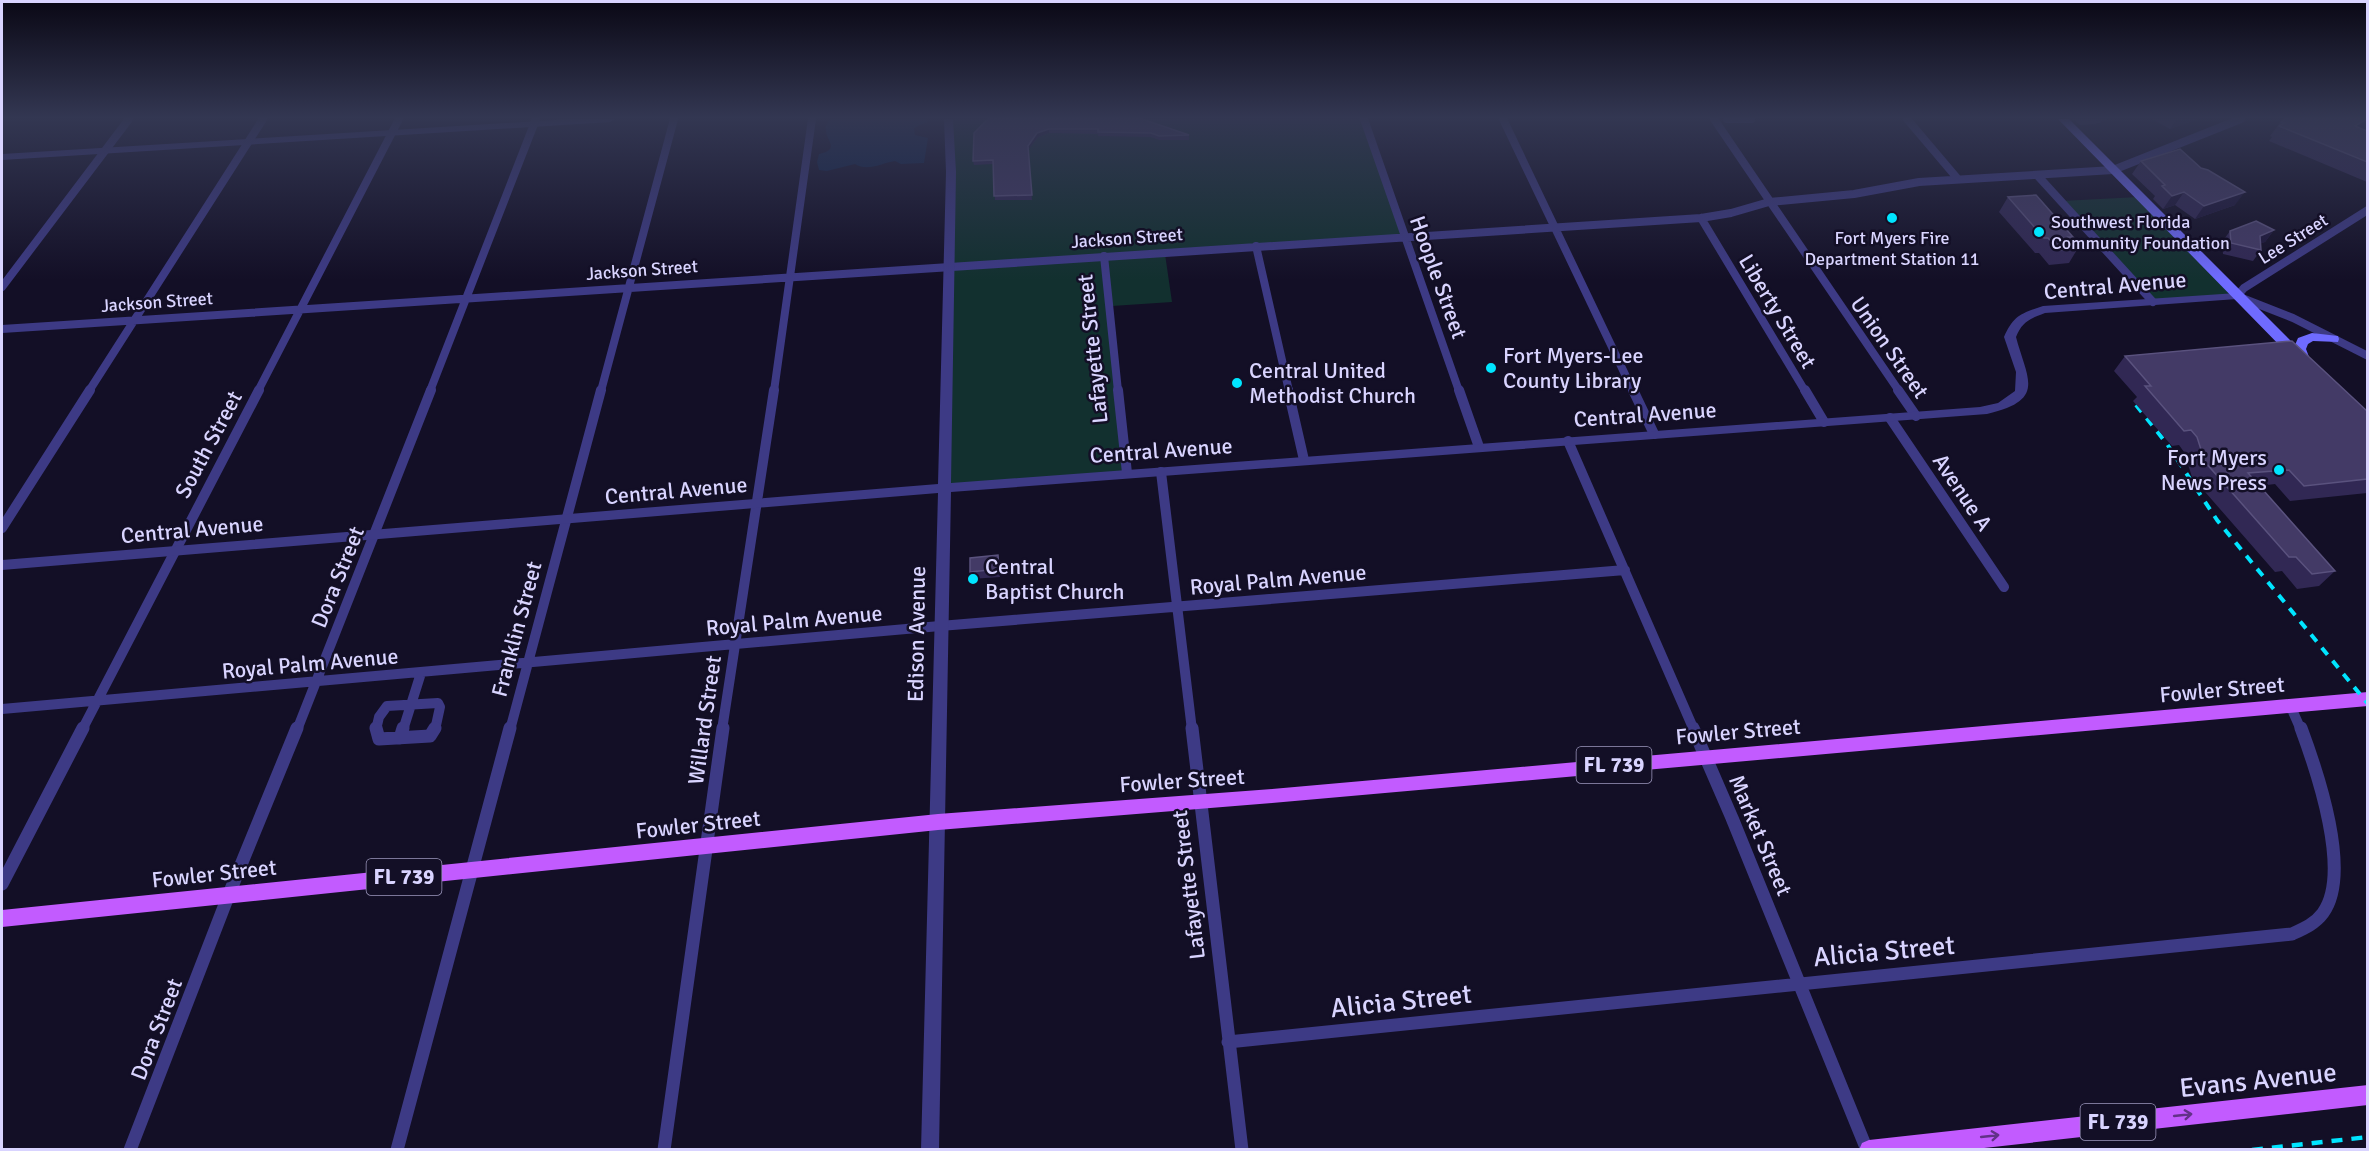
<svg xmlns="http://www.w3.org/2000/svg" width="2369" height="1151" font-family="Signika,sans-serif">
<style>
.green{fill:#12302f}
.water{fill:#0c2248}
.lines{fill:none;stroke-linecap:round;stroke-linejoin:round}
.minor-far2{stroke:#3d3a85;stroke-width:8}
.minor-far1{stroke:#3d3a85;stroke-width:10}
.minor{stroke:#3d3a85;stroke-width:13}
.tertiary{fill:#3d3a85;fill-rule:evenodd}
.secondary{fill:#6f6bff;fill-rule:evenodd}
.primary{fill:#c25bff;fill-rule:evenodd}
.rail-far1{stroke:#00e5ff;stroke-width:4;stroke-dasharray:9 8;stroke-linecap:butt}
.rail{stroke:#00e5ff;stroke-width:4.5;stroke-dasharray:11 9;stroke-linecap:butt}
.wall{fill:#312854}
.shaded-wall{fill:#1d163a}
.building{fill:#433a66;stroke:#5a527e;stroke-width:1.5}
.oneway{stroke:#623188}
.poi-dot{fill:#00e5ff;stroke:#130f26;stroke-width:2}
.labels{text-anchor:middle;stroke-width:5;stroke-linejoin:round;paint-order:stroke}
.far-poi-label{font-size:18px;fill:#d9d4ff;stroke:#130f26;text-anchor:start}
.far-street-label{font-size:18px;fill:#d9d4ff;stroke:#130f26}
.shield{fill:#130f26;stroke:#9e99be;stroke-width:1.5}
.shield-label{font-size:21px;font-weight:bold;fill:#d9d4ff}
.street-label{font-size:22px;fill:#d9d4ff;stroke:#130f26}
.poi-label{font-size:22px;fill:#d9d4ff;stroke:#130f26;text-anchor:start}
.near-street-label{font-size:27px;fill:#d9d4ff;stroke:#130f26}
</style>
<rect width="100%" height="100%" fill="#130f26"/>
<path class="green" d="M951,119H1361L1402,235L951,264Z
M2139,197L2237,296L2153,301L2061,201Z
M1165,254L1172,302L1112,306L1107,257Z
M1101,258L1124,471L946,487L950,267Z"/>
<path class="water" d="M830,119H927V122L914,128L915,135L928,138L924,163L901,164L895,161C882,163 867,172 855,164L827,171L819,170L817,162L819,154C847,148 815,136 830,119Z"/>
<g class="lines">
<path class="minor-far2" d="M1364,119L1459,391
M1503,119L1633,391
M1714,119L1899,391
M1727,119H1751
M1907,119L1957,178
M2037,175L2153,302
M2368,210L2244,288L2237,296L2293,318L2368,356
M1701,218L1805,391
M1256,246L1289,391
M1104,256L1118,391
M2,287L129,119
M2,329L1701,218L1731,213L1769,202L1854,194L1919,182L2113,170L2241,119
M89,391L263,119
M258,391L399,119
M430,391L536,119
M601,391L674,119
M774,391L812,119"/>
<path class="minor-far1" d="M1118,390L1127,473
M1288,390L1304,460
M1459,390L1479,447
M1633,390L1654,434
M1805,390L1824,422
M1898,390L1916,416
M1890,418L2004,587
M1568,441L1694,730
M1161,472L1192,730
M2,528L90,390
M2290,705L2301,730
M2,709L940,626L1625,570
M82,730L259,390
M297,730L431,390
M376,730L379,717L387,706L438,703L440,707L435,730
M403,730L421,673
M510,730L601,390
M722,730L774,390"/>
<path class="minor" d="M376,728L379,739L430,736L435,728
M1192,728L1242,1150
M1693,728L1732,818L1867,1150
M400,738L403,728
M2,884L83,728
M1228,1042L2292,934C2303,929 2315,924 2323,913C2352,873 2317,771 2301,728
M130,1150L229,894L297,728
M397,1150L510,728
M664,1150L723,728"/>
<path class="tertiary" d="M571,119H615L610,122L2,160V154Z
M944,119H953L956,172L951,483L1980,407L1998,403L2015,391L2016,372L2004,337C2013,316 2021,313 2043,306L2237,293L2243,296L2237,299L2045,313C2029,319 2022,322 2016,337C2027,379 2047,400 1987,414L951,492L939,1150H921L938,493L2,570V560L938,484L946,172Z"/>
<path class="secondary" d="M2058,119H2069L2295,345L2298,338L2312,333L2338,336L2339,339L2338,342L2313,341L2308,344L2306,349L2311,362L2305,366L2300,365L2297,359L2292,358Z"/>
<path class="primary" d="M2368,692V706L1272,803L938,830L2,927V910L938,814L1272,789Z
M2368,1085V1105L1966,1150H1859L1862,1143L1869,1140Z"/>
<path class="rail-far1" d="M2136,405L2167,444L2217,520L2368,704"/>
<path class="rail" d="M2252,1150L2368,1137"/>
</g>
<path class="wall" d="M988,119H1167L1145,120L1189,135V140H1159L1151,137L1098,136V134L1049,133L1038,137L1028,150L1032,200H995L993,164L974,165L973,161Z
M2073,119H2107L2099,123H2097L2096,124L2080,125Z
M2152,119H2197L2170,129Z
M2283,119H2367V128L2365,130L2367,131V182L2269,141L2272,137L2270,136Z
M2141,161L2235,205L2195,219L2175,205L2163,209L2153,199L2155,196L2132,174Z
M2008,197L2073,237L2071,240L2078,248L2069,263L2049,265L2039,253H2035L1999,212Z
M2274,230L2265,242L2261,243V250L2253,261L2223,254L2222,242L2230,231Z
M2125,356L2367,411V493L2290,501L2275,484L2259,486L2335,571L2319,586L2297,589L2282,571L2275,572L2192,477L2184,452L2179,445L2172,446L2133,401L2137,397L2114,371Z
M998,555L1000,577L971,579L970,572Z"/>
<path class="shaded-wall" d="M2102,119H2107L2099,123Z
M2177,119H2197L2170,129Z
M2367,119V128L2344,141L2355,126Z
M1049,129V133L1038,137L1028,150L1032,200L1028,146L1037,133Z
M2184,192L2175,205L2163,209L2172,196Z
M2245,192L2235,205L2195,219L2204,206Z
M2274,230L2265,242L2251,247L2260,236Z"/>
<path class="building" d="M988,119H1142L1189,135L1159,136L1151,133L1098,132V129H1049L1037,133L1028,146L1032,195L994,196L993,160L973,161L974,133Z
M2285,119H2367L2355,126L2367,131V162L2279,126L2284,123L2281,122Z
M2180,149L2201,168L2208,170L2245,192L2204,206L2184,192L2172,196L2162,186L2165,185L2141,161Z
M2036,195L2073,237H2068L2078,248L2059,250L2048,238H2044L2008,197Z
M2256,221L2274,230L2260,236L2261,250L2231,243L2230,231Z
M2292,341L2367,411V479L2304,486L2289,470L2248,473L2335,571L2312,574L2296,557H2289L2205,462L2197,437L2191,430L2184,431L2145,386H2151L2125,356Z
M998,555L999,569L970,572V558Z"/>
<defs><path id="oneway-shaft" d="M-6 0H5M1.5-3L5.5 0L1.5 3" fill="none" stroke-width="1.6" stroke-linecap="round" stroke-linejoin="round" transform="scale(1.5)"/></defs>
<g class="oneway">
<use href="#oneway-shaft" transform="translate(2183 1115) rotate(-6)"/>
<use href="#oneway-shaft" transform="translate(1990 1136) rotate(-6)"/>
</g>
<linearGradient id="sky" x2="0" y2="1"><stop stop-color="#0a0815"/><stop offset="0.42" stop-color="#333752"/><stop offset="1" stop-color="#333752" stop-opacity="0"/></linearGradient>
<rect width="2369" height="280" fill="url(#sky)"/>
<g class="poi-dot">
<circle cx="1892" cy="218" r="6"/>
<circle cx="2039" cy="232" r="6"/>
<circle cx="1491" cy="368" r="6"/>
<circle cx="1237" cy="383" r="6"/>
<circle cx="2279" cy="470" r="6"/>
<circle cx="973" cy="579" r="6"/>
</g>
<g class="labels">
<g class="far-poi-label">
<text x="2051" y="228">Southwest Florida<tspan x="2051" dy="21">Community Foundation</tspan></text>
<text x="1892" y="244" text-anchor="middle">Fort Myers Fire<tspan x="1892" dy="21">Department Station 11</tspan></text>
</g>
<g class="far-street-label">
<text transform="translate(1127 238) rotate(-4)" y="6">Jackson Street</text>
<text transform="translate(2293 239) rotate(-32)" y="6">Lee Street</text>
<text transform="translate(642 270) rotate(-4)" y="6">Jackson Street</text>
<text transform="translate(157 302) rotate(-4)" y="6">Jackson Street</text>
</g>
<g class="shield">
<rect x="1576.5" y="747" width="75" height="36" rx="4.5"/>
<rect x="366.5" y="859" width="75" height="36" rx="4.5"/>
<rect x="2080.5" y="1104" width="75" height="36" rx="4.5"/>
</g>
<g class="shield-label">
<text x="1614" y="772">FL 739</text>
<text x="404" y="884">FL 739</text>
<text x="2118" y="1129">FL 739</text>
</g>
<g class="street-label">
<text transform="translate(1439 277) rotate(70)" y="8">Hoople Street</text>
<text transform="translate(2115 285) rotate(-5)" y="8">Central Avenue</text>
<text transform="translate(1778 311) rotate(59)" y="8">Liberty Street</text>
<text transform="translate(1890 347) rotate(55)" y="8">Union Street</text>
<text transform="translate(1092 349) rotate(-96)" y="8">Lafayette Street</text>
<text transform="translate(1645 414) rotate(-4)" y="8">Central Avenue</text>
<text transform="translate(208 444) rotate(-62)" y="8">South Street</text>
<text transform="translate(1161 450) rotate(-4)" y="8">Central Avenue</text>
<text transform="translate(676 490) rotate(-5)" y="8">Central Avenue</text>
<text transform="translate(1963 492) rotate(56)" y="8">Avenue A</text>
<text transform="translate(192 529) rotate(-5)" y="8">Central Avenue</text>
<text transform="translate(337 577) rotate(-68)" y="8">Dora Street</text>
<text transform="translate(1278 579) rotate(-5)" y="8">Royal Palm Avenue</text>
<text transform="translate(794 620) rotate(-5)" y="8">Royal Palm Avenue</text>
<text transform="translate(516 629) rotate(-75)" y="8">Franklin Street</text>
<text transform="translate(916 634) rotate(-89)" y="8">Edison Avenue</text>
<text transform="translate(310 663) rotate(-5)" y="8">Royal Palm Avenue</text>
<text transform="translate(2222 689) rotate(-5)" y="8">Fowler Street</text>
<text transform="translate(704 720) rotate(-82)" y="8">Willard Street</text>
<text transform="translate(1738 731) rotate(-5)" y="8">Fowler Street</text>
<text transform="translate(1182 780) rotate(-4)" y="8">Fowler Street</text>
<text transform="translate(698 824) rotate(-6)" y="8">Fowler Street</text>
<text transform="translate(1761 835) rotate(67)" y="8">Market Street</text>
<text transform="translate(214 873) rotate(-6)" y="8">Fowler Street</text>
<text transform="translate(1188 885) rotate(-97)" y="8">Lafayette Street</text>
<text transform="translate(156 1029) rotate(-69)" y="8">Dora Street</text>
</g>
<g class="poi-label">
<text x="1503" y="363">Fort Myers-Lee<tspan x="1503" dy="25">County Library</tspan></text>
<text x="1249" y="378">Central United<tspan x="1249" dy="25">Methodist Church</tspan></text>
<text x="2267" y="465" text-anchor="end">Fort Myers<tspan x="2267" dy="25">News Press</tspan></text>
<text x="985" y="574">Central<tspan x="985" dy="25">Baptist Church</tspan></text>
</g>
<g class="near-street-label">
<text transform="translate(1884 951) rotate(-5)" y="9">Alicia Street</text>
<text transform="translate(1401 1001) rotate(-6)" y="9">Alicia Street</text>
<text transform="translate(2258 1080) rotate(-6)" y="9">Evans Avenue</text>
</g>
</g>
<rect width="2369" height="1151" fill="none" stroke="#d9d4ff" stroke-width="6"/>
</svg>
